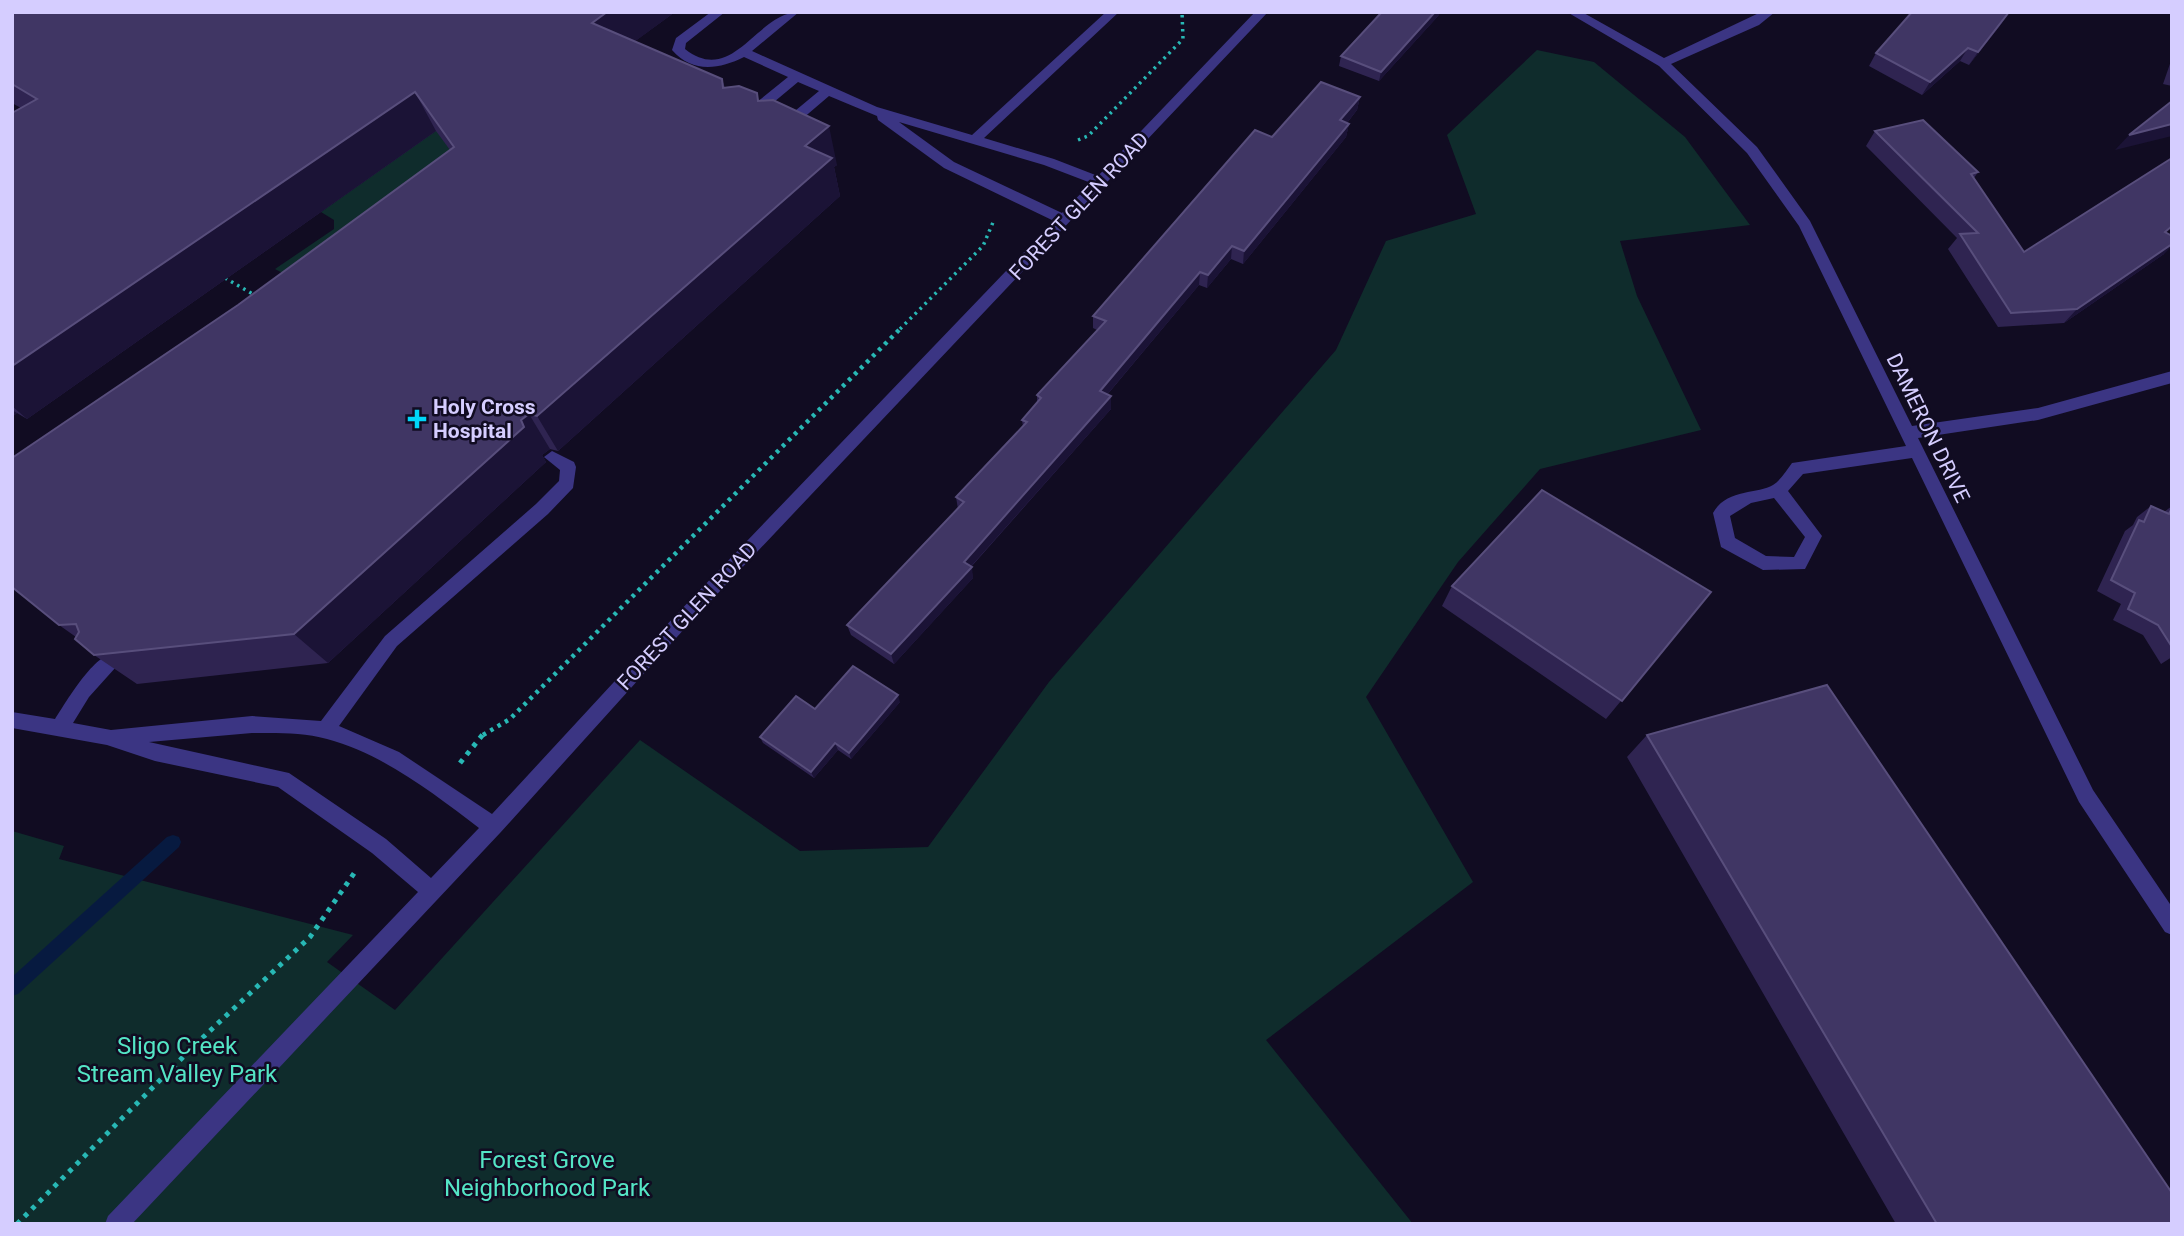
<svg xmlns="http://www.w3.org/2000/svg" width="2184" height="1236" font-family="Roboto,sans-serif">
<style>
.green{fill:#0f2c2c}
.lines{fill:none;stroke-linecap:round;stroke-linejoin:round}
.stream{fill:#071a40;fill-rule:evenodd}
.path-far2{stroke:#28b8b5;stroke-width:3.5;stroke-dasharray:2.5 4.5;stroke-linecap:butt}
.path-far1{stroke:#28b8b5;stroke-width:4.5;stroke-dasharray:3.5 5;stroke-linecap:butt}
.path{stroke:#28b8b5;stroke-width:5;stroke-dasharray:4.5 6;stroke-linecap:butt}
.minor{fill:#3b3583;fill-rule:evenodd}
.wall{fill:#2f2451}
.shaded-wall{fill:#1b1336}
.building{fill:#403664;stroke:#584e7c;stroke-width:2}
.poi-dot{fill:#00d6f8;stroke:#110c22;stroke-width:2.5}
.labels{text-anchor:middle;stroke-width:5;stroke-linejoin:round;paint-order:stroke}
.street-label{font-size:21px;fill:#d5cdff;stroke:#110c22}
.poi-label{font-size:21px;font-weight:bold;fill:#d5cdff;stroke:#110c22;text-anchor:start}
.near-park-label{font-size:24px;fill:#54e5c5;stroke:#110c22}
</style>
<rect width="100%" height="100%" fill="#110c22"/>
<path class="green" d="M555,46L612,58L292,278L275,269L334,229V220L321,212Z
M1537,50L1594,62L1685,137L1750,225L1620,241L1637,296L1701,430L1540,469L1458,562L1366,697L1473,882L1266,1040L1413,1224H12V831L64,846L59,859L353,935L327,962L395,1010L640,740L800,851L928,847L1049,682L1336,350L1386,241L1476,214L1447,135Z"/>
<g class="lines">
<path class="stream" d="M173,835L179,837L181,842L179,847L18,994L12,996V977L167,837Z"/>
<path class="path-far2" d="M1078,140L1088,136L1183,39L1182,12
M225,278L258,297
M900,329L983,246L994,220"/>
<path class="path-far1" d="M483,735L510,719L902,327"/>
<path class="path" d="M460,763L484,733
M17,1224L197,1043L310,937L355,872"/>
<path class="minor" d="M711,12H725L686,43L685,49C733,87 757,12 799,12L752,51L877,107L972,135L1106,12H1119L984,138L1054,159L1098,176L1255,12H1268L686,627L500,833L132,1224H105L108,1216L418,892L372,853L278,787L155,761L107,745L12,728V712L55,719C65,704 97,648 116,655L119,661L116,667L89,697L73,723L111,730L252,716L321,721L385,636L536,504L559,481L560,470L544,457L552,451L574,462L576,467L573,488L548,514L397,646L339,726L399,752L492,814L674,617L1054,221L944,168L878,120L877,116L829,96L788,131H778V125L819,91L798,82L756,117H746V111L788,77L744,57C718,70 692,73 672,50L676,38ZM899,122L1044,165L1091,183L1062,213L954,162ZM252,733C277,733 302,732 327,739C383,754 433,793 479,828L431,878L386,839L289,773L149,742Z
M1567,12H1582L1664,58L1761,12H1775L1759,25L1671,64L1757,147L1810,221L1912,426L2038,408L2172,371V383L2038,420L1918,438L2093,790L2172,907V935L2165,932L2079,802L1912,458L1803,474L1788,491L1822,536L1805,569L1763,570L1721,547L1713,513C1726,489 1758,494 1773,485C1780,481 1787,470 1792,463L1906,446L1799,226L1747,153L1659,66ZM1774,498L1805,537L1794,557L1766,556L1735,538L1730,516L1751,503Z"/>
</g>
<path class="wall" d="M12,12H675L635,41L722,79L725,88L757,93L759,101L837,165L834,167L840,196L558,451L550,449L542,455L546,462L328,663L137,684L94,655L76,637L59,625L238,305L450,150L436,131L27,419L17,413L12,417V113L21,108L12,103Z
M1439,15L1379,81L1339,66L1341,56Z
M2002,23L1969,65L1960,61L1922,95L1869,66L1876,53Z
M2172,58V86L2163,84Z
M1360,97L1357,110L1347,123L1349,124L1346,137L1243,264L1231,259L1207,288L1199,285L1107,395L1111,409L971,567L973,578L894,664L851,635L847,625L958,509L956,497L1023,427L1022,420L1037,403V395L1097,330L1093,328V316Z
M1875,131L1978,172L1974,178L2024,252L2167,233L2164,254L2064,323L1998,327L1948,249L1957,238L1866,146Z
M2151,506L2164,512L2172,506V657L2161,664L2143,635L2113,620L2121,604L2097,591L2125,531L2133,525L2137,517Z
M1452,586L1711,592L1606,719L1442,606Z
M900,702L851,759L838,750L814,778L763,743L760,737L815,709Z
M1647,735L2172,1224H1896L1627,757Z"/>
<path class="shaded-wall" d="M607,12H675L607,62L592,23Z
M1435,12H1440L1439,15L1379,81L1381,72Z
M2009,12L2002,23L1969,65L1978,52Z
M1968,48L1960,61L1922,95L1930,82Z
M415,92L436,131L27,419L12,406V366Z
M1360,97L1357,110L1338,134L1340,120Z
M1349,124L1346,137L1243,264L1244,251Z
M2172,124V136L2115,150L2129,135Z
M829,126L837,165L834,167L840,196L558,451L537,416L805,146Z
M2172,244V246L2164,254L2064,323L2077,309Z
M1232,246L1231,259L1207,288L1208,275Z
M1200,272L1199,285L1100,403V391Z
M1111,396V409L965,573L964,562Z
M12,410L17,413L12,417Z
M529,414L550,449L542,455L546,462L328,663L294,634L521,420Z
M972,567L973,578L894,664L891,654Z
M898,695L900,702L851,759L849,753Z
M835,743L838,750L814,778L811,772Z"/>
<path class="building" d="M12,12H607L592,23L722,79L723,88L739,86L757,93L758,101L773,100L829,126L805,146L832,158L537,416L529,414L521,420L524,427L294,634L94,655L75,639L79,632L76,624L59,625L12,587V458L238,305L454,147L415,92L12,366V113L37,99L12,84Z
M1386,12H1435L1381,72L1341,56L1381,13Z
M1912,12H2009L1978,52L1968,48L1930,82L1876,53Z
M1321,82L1360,97L1340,120L1349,124L1244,251L1232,246L1208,275L1200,272L1100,391L1111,396L964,562L972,567L891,654L847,625L964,502L956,497L1027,422L1022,420L1041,398L1037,395L1106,321L1093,316L1255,130L1272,137Z
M2172,101V124L2129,135Z
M1923,120L1978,172L1971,174L2024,252L2172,158V226L2165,232L2172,236V244L2077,309L2011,313L1960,234L1978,233L1875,131Z
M1542,490L1711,592L1622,701L1452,586Z
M2151,506L2169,514L2172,508V647L2158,625L2128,609L2135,593L2111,580L2139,520L2144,522Z
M853,666L898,695L849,753L835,743L811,772L760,737L796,696L815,709Z
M1827,685L2172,1193V1224H1937L1647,735Z"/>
<path class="poi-dot" d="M413.5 408.5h7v7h7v7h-7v7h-7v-7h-7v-7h7z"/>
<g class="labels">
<g class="street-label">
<text transform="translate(1079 206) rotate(-47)" y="7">FOREST GLEN ROAD</text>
<text transform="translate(1928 428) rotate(64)" y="7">DAMERON DRIVE</text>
<text transform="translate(687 616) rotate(-47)" y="7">FOREST GLEN ROAD</text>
</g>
<g class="poi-label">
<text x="433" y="414">Holy Cross<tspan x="433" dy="24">Hospital</tspan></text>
</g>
<g class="near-park-label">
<text x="177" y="1054">Sligo Creek<tspan x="177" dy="28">Stream Valley Park</tspan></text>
<text x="547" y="1168">Forest Grove<tspan x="547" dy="28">Neighborhood Park</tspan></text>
</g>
</g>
<rect width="2184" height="1236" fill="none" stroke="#d5cdff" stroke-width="28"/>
</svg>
